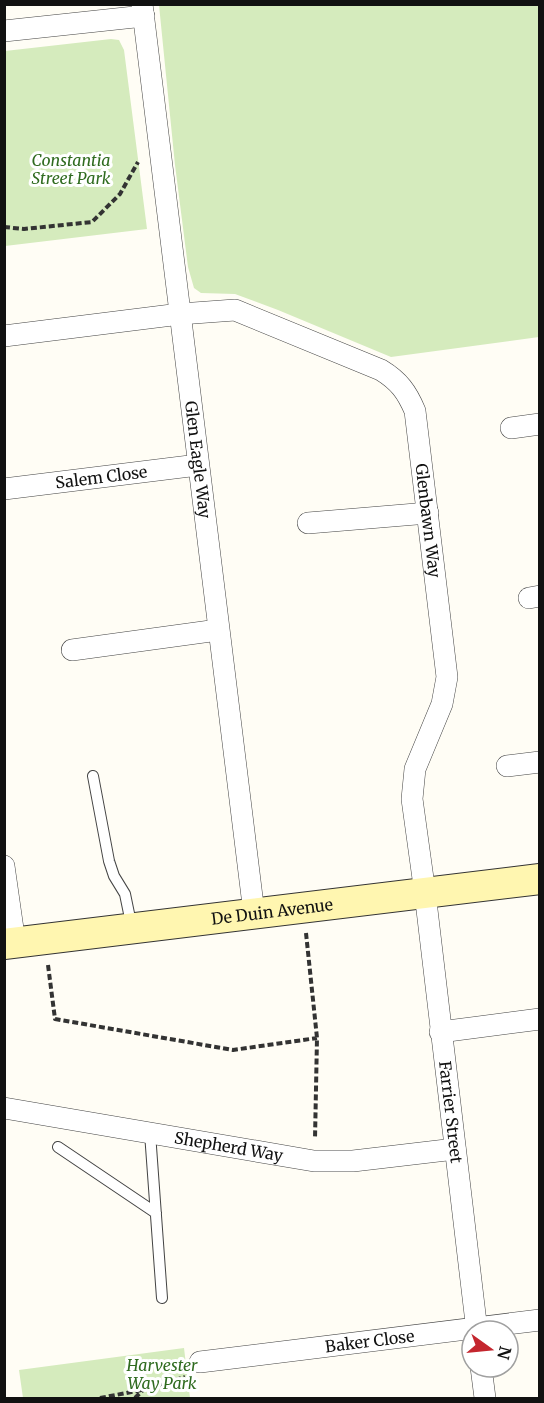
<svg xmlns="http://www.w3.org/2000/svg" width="544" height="1403" font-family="Merriweather,serif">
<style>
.green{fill:#d5ebbd}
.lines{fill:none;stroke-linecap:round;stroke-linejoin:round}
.lane-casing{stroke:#444;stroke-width:12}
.street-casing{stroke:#444;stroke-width:22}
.secondary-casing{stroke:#333;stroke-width:32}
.path{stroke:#333;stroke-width:4;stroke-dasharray:6 3;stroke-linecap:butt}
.lane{stroke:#fff;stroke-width:10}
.street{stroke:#fff;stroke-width:21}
.secondary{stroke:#fff6b0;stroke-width:30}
.labels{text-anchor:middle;stroke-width:6;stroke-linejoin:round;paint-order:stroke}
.park-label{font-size:16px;font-style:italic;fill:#2f6b1f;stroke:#fff}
.street-label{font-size:16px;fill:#111;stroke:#fff}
</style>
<rect width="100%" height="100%" fill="#fffdf5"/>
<path class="green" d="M159,5H539V337L391,357L278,310L235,294L201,293L194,288L188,267L175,165Z
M111,39L119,40L124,50L147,229L5,246V51Z
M184,1348L190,1398H23L19,1370Z"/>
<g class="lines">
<defs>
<path id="lane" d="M93,776L109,861L114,876L125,894L132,928
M150,1133L162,1298
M58,1147L156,1213"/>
<g id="street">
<path id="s1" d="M142,4L254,913"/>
<path d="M4,31L144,16"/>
<path id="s2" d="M4,336L180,314L235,310L381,370C399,381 407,392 415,411L447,677L442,704L415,769L412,799L425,893L477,1331"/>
<path d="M511,428L540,424"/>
<path id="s3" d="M4,489L198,465"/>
<path d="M308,523L428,513"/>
<path d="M529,598L540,596"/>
<path d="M72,650L218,630"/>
<path d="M507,766L540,762"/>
<path d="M4,866L15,943"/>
<path d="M440,1032L540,1019"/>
<path id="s4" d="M4,1108L314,1161H353L455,1149"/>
<path id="s5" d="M200,1362L540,1320"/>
<path d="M481,1367L485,1398"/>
</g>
<g id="secondary">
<path id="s6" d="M4,944L540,879"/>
</g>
</defs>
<use href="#lane" class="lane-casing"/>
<use href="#street" class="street-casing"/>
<use href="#secondary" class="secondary-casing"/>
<path class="path" d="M4,227L24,229L92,222L120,194L138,162
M306,933L317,1038L315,1139
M48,965L55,1019L233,1050L317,1038
M100,1398L142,1390
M135,1398L143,1390L185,1377"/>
<use href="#lane" class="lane"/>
<use href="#street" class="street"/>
<use href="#secondary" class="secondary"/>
</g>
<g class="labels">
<g class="park-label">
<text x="71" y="166">Constantia<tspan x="71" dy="18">Street Park</tspan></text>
<text x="162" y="1371">Harvester<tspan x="162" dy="18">Way Park</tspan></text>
</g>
<g class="street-label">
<text dy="6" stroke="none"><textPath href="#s1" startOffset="459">Glen Eagle Way</textPath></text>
<text dy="6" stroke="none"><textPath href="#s3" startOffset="98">Salem Close</textPath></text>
<text dy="6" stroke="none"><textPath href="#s2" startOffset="555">Glenbawn Way</textPath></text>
<text dy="6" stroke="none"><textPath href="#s6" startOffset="270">De Duin Avenue</textPath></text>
<text dy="6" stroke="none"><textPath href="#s2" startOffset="1156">Farrier Street</textPath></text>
<text dy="6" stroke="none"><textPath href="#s4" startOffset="228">Shepherd Way</textPath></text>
<text dy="6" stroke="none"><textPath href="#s5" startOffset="171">Baker Close</textPath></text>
</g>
</g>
<rect width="544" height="1403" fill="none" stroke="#111111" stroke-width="12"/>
<g transform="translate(490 1349) rotate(105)"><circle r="28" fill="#ffffff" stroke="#a0a0a0" stroke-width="1.5"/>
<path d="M0-4.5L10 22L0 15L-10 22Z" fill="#c4262e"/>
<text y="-9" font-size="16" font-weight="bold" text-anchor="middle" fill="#111111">N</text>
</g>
</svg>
